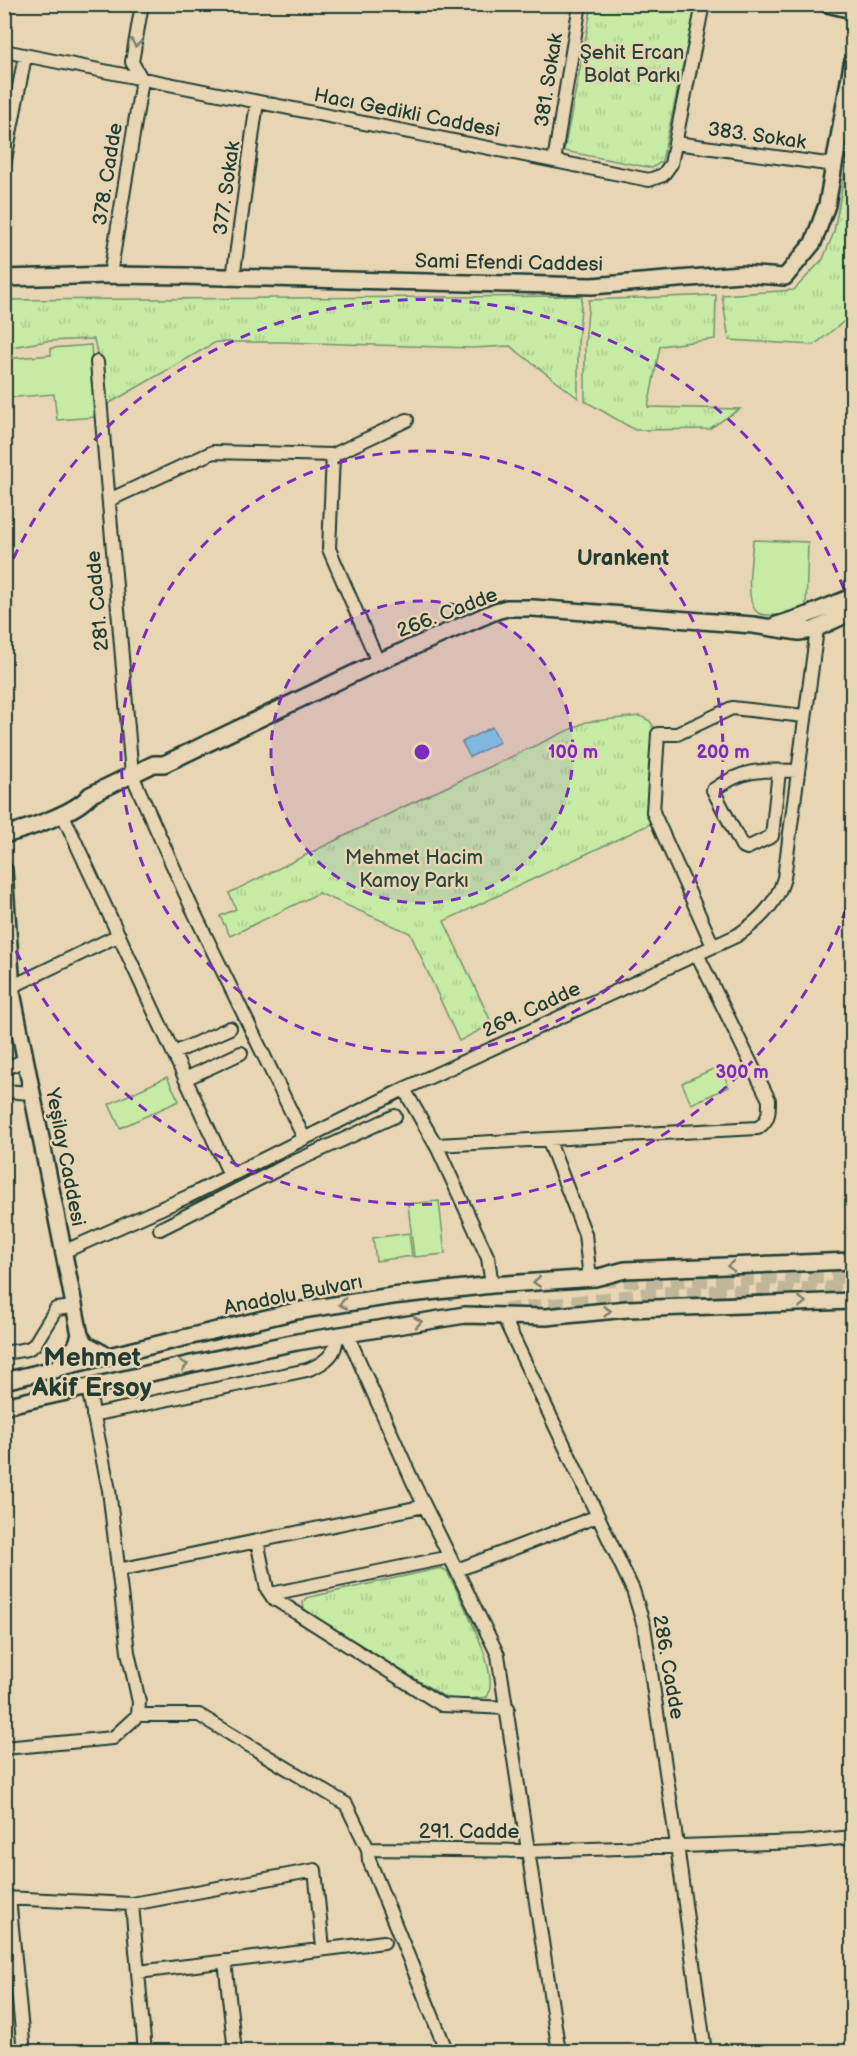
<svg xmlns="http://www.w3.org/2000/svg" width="857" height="2056" font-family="'Balsamiq Sans',sans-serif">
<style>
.grass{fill:#c6eba5;stroke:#72946c;stroke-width:1.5}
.park{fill:url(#park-tufts);stroke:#72946c;stroke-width:1.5}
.water{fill:#83cbe3;stroke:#5b929d;stroke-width:1.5}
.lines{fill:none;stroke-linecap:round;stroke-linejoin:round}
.major-tunnel{stroke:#c0b79a;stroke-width:15;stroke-dasharray:15 8;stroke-linecap:butt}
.minor-casing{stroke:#1f3d34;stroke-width:16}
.major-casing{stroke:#1f3d34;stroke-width:20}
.minor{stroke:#e8d5b3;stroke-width:12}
.major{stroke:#e8d5b3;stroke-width:15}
.oneway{stroke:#79816d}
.ring{fill:none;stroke:#7b2cbf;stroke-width:3;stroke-dasharray:10 8}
.labels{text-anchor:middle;stroke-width:5;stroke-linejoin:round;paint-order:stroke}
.park-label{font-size:20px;fill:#27463a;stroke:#e8d5b3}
.street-label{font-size:20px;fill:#1f3d34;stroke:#e8d5b3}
.quarter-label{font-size:22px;font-weight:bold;fill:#1f3d34;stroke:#e8d5b3}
.district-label{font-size:26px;font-weight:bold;fill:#1f3d34;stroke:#e8d5b3}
.centre{fill:#7b2cbf;stroke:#e8d5b3;stroke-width:3}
.ring-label{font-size:18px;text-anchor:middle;font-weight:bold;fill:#7b2cbf;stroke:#e8d5b3;stroke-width:5;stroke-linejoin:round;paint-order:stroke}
</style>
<defs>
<pattern id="park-tufts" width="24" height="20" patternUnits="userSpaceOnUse" patternTransform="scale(1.5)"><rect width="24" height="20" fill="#c6eba5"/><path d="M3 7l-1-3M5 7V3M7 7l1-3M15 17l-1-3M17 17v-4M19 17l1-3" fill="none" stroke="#aaca8f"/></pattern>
</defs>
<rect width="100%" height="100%" fill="#e8d5b3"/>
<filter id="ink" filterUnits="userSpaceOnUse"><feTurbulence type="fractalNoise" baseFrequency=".0167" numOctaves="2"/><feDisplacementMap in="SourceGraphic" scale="12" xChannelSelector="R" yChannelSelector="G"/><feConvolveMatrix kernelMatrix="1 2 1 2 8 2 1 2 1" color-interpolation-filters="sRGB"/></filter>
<g filter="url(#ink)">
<path class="grass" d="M91,345L96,417L57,420L54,394L5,398V359L51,355V348Z
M753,540L808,542L806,607C797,613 785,616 774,615C768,615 760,616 756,611C744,598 752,557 753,540Z
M720,1066L729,1087L691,1104L682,1083Z
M167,1077L179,1101L120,1128L109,1104Z
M439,1201L445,1254L414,1257L408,1204Z
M409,1233L412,1256L376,1261L373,1238Z"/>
<path class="park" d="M592,5H696L662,161L652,168L564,151Z
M852,134V315L814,345L729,340L722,295L794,290L823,259L834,232Z
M716,295L715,339L660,346L648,407L740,409L709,429L635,430L585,401V344L589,300Z
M582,296L578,343V398L510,346L472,348L281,342H216L108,404L94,339L47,341L5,348V300Z
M640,716L650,721L658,734L650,824L444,921L492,1024L459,1041L410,933L319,893L230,936L220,916L236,909L229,893L399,809L586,722Z
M441,1568L447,1571C459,1597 502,1672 487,1697L451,1701L304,1610L303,1602L306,1598Z"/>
<path class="water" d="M492,727L500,742L470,757L462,742Z"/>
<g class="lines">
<path class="major-tunnel" d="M601,1279L652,1281L852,1276
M504,1311L655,1294L852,1288"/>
<defs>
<path id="minor" d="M4,51L649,180L663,175L671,164L703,4
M142,80L132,62L142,4
M676,143L834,165
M554,161L580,4
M4,165L25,56
M110,275L142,80
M233,278L257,102
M97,362L132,775L191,906L304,1138
M333,455L407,420
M109,500L213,452L333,455L329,549L378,662
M779,771L772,836L747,848L742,846L713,790C744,768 761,770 798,771
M62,813L230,1175
M713,946L653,812L658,734H677L732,708L804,716
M11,987L119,935
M174,1053L230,1028
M4,1069L25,1060
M185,1079L241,1053
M404,1089L438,1149L488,1258L492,1285
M4,1091L31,1093
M548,1139L585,1234L590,1279
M436,1145L758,1128C769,1120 769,1113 769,1100L697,954
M160,1229L283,1167L395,1116
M63,1252L189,1196L404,1089L736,936C758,922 777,904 784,878L817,629
M503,1316L633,1590L644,1626L677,1845L705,2052
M347,1334L413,1482L498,1655L559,2052
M4,1353L28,1349L34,1345L56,1309L74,1307
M88,1388L109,1490L128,1652L139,1702L138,1715
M93,1415L307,1370C323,1364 338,1354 336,1336
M257,1541L267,1589L273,1598L442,1705L508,1708
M118,1570L425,1506
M457,1570L598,1516
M271,1594L450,1557
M138,1715H199L346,1804L368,1849L530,1851L803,1842L852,1837
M4,1748L113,1738L138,1715
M368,1849L369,1860L447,2052
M9,1897L24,2052
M4,1898L132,1904L315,1870L323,1948
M132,1904L145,2052
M225,1961L235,2052
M138,1972L384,1942"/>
<path id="major" d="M827,4L852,10
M4,278L110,275L185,276L592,286L740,274L785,277L813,243L827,205L852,64
M774,626L805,616L852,597
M4,835C27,829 76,813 90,795L154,764H164L378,662L496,611L507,608H533L753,625L799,632L813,630L852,612
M4,870L11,975
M4,964L11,987L80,1335L86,1344L110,1357
M55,1370L76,1346L80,1335
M4,1381L296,1311L392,1296L492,1285L595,1278L625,1270L852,1261
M4,1406L191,1364L297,1342L465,1315L546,1317L627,1309L852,1301"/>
</defs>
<use href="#minor" class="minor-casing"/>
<use href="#major" class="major-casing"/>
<use href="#minor" class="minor"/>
<use href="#major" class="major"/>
</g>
<defs><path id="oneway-chevron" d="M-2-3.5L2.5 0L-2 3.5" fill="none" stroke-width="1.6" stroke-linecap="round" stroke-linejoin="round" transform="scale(1.5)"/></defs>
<g class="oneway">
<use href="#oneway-chevron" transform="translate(136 43) rotate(100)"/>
<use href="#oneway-chevron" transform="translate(731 1266) rotate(178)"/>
<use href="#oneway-chevron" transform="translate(537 1282) rotate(176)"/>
<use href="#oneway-chevron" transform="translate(802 1302) rotate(-2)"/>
<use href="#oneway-chevron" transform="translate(343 1304) rotate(171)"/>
<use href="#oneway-chevron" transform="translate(607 1311) rotate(-6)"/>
<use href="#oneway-chevron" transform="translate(418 1322) rotate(-9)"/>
<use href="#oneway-chevron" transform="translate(184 1365) rotate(-13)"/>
</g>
</g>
<circle cx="422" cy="752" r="151" fill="#7b2cbf" fill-opacity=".12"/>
<g class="ring">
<circle cx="422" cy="752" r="151"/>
<circle cx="422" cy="752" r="301"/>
<path d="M852 892A452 452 0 0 1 6 929M6 575A452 452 0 0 1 852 612"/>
</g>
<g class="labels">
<g class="park-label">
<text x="632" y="59">Şehit Ercan<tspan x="632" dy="23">Bolat Parkı</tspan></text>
<text x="414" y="864">Mehmet Hacim<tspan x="414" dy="23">Kamoy Parkı</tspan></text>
</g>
<g class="street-label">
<text transform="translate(548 80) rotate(-81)" y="7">381. Sokak</text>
<text transform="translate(407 112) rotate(11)" y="7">Hacı Gedikli Caddesi</text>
<text transform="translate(757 135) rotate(8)" y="7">383. Sokak</text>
<text transform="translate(107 174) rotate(-81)" y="7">378. Cadde</text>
<text transform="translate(226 188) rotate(-82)" y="7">377. Sokak</text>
<text transform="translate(509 262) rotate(1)" y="7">Sami Efendi Caddesi</text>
<text transform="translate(97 601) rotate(-95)" y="7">281. Cadde</text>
<text transform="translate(447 612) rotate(-21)" y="7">266. Cadde</text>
<text transform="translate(531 1009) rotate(-25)" y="7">269. Cadde</text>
<text transform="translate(66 1157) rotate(79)" y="7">Yeşilay Caddesi</text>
<text transform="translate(293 1294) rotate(-11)" y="7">Anadolu Bulvarı</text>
<text transform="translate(669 1667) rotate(80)" y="7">286. Cadde</text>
<text x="469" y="1838">291. Cadde</text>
</g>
<g class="quarter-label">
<text x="623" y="565">Urankent</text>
</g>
<g class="district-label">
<text x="92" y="1366">Mehmet<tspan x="92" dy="30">Akif Ersoy</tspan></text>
</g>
</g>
<circle cx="422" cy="752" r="9" class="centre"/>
<g class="ring-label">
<text x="573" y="758">100 m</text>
<text x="723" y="758">200 m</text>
<text x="742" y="1078">300 m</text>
</g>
<rect width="857" height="2056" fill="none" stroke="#e8d5b3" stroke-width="24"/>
<rect x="12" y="12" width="833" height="2032" fill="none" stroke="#1f3d34" stroke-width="2" filter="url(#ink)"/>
</svg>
